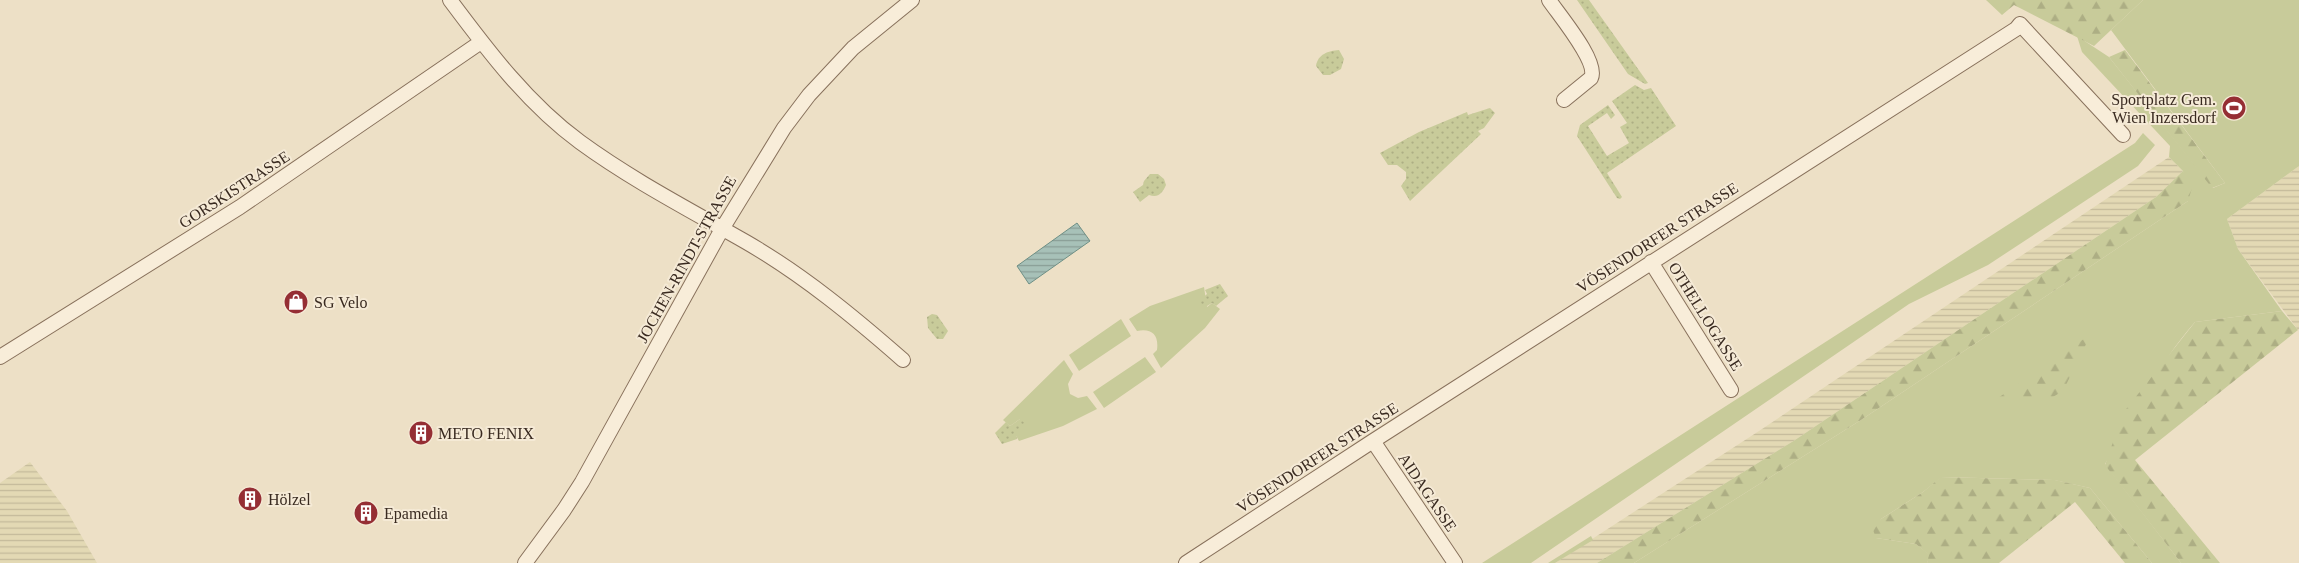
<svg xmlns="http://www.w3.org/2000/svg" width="2299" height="563" font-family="'Times New Roman',serif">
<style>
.farmland{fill:url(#farmland-rules)}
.green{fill:#c8cb9a}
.forest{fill:url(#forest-firs)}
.park{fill:url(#park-dots)}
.water{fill:url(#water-rules);stroke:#6e8f85}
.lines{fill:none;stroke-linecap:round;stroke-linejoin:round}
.minor-casing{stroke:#88715c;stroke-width:16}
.minor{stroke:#f8edd9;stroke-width:14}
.labels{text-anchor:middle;stroke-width:4;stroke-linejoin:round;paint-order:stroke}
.poi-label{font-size:16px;fill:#392a20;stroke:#f5ead6;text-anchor:start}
.street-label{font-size:16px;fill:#392a20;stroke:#f5ead6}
</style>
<defs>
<pattern id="farmland-rules" width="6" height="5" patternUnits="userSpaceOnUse" patternTransform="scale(1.25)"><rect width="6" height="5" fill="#e3d9b4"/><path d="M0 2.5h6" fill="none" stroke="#c4ba9a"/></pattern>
<pattern id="forest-firs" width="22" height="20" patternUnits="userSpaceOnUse" patternTransform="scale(1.25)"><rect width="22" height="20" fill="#c8cb9a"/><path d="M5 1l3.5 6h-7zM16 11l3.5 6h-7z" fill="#adae84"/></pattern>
<pattern id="park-dots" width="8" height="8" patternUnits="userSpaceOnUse" patternTransform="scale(1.25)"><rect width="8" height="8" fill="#c8cb9a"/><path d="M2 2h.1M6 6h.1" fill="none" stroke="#adae84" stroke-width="1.8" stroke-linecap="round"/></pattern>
<pattern id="water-rules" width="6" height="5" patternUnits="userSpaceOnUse" patternTransform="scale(1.25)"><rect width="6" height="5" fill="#a7c1b8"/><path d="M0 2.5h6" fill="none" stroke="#899d95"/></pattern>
</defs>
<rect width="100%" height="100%" fill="#ede0c6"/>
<path class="farmland" d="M2169,157L2183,171L2156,197L1795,440L1597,563H1555L1759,431Z
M2299,166V329L2298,330L2238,249L2227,219Z
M30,462L67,511L97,563H0V483Z"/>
<path class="green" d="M2143,0H2299V166L2227,219L2238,249L2282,311L2195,322C2158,364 2133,416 2105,464L2181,563H2152L2090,488L2054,480L1942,477L1923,492L1881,519L1876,538L1916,544L1930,555L1927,563H1634L1861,420L2188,201L2183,171L2169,157L2170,146L2082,52L2077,36L2109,57L2213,188L2225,183L2111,30Z
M2143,133L2155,145L2138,166L1988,265L1909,304L1531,563H1482L2135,143Z
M1204,287L1207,307L1212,303L1220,309L1205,328L1161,368L1153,354L1157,350C1159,335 1152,328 1137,331L1129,319L1150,306Z
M1121,319L1131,336L1079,371L1069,355Z
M1145,357L1156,372L1104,408L1093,392Z
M1064,360L1073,374L1068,384L1070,394L1078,398L1087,396L1097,409L1063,426L1019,441L1015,434L1020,419L1010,426L1003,420Z
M1591,536L1593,540L1555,563H1548Z"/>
<path class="forest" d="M1986,0H2143L2094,46L2014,5L2002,15Z
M2125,50L2225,183L2212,188L2109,57Z
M2183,171L2192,188L2188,201L1861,420L1634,563H1597L1795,440L2156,197Z
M2282,311L2298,330L2135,460L2220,563H2181L2105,465L2123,413L2195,322Z
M2091,334L2063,391L2046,401L1995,400Z
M1941,477L2055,480L2090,488L2152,563H2125L2075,502L1999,563H1927L1929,555L1916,544L1876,538L1873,530L1881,519L1923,492Z"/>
<path class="park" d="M1577,0H1589L1648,83L1645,84L1628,74Z
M1339,50L1344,59L1341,69L1330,75H1323L1316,66C1318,54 1328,51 1339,50Z
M1635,85L1644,90L1651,88L1676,126L1607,173L1622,197L1620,199L1617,198L1577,136L1580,125L1608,105L1615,115L1611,119L1607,113L1588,126L1607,156L1629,143L1620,127L1627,123L1612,101Z
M1490,108L1495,113L1484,128L1478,131L1481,134L1480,135L1410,201L1401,186L1406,179V172L1397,165H1388L1380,153L1419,132L1467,112L1468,115Z
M1150,174H1158L1164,179L1166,185C1162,194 1158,198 1149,195L1140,202L1133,192L1143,185L1144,181Z
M1220,284L1228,296L1216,306L1212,303L1202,309L1200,308L1197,303L1207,294L1205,290Z
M932,314L937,315L948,331L943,339H937L928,328L927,317Z
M1020,419L1027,425L1016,434L1017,439L1002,444L995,433L1006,422L1010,426Z"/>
<path class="water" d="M1077,223L1090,241L1029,284L1017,266Z"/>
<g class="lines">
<defs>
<path id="minor" d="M450,0C488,51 528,104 580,142C632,180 690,210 746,242C803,275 854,317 903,360
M1549,0C1559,15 1599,62 1591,78L1564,100
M1651,262L1731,390
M0,357L240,207L481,42
M1373,441L1455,563
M525,563L564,510L582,482L722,229L784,128L809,95L853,48L912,0
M1186,563L1373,441L2016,29L2020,24L2123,135"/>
</defs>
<use href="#minor" class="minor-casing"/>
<use href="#minor" class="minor"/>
</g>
<defs>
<symbol id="stadium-disc" viewBox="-11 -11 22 22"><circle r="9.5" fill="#952e34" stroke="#f5ead6"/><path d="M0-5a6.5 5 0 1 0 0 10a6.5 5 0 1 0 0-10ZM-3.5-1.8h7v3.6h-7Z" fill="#fff"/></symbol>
<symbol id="shop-disc" viewBox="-11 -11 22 22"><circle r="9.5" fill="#952e34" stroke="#f5ead6"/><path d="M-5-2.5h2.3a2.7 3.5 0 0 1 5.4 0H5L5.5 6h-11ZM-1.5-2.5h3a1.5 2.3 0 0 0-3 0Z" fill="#fff"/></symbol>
<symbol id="building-disc" viewBox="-11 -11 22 22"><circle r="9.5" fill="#952e34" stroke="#f5ead6"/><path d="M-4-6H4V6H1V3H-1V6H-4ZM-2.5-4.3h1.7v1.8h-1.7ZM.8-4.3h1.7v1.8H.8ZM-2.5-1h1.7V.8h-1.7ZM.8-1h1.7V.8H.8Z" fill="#fff"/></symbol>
</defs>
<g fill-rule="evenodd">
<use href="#stadium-disc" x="2220" y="94" width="28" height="28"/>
<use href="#shop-disc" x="282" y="288" width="28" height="28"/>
<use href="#building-disc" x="407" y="419" width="28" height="28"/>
<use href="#building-disc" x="236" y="485" width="28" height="28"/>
<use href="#building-disc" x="352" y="499" width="28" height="28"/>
</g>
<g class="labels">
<g class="poi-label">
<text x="2216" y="105" text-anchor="end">Sportplatz Gem.<tspan x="2216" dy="18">Wien Inzersdorf</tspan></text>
<text x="314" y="308">SG Velo</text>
<text x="438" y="439">METO FENIX</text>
<text x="268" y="505">Hölzel</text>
<text x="384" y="519">Epamedia</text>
</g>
<g class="street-label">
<text transform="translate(234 189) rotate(-33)" y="6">GORSKISTRASSE</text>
<text transform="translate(1657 237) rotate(-33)" y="6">VÖSENDORFER STRASSE</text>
<text transform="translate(686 259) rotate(-61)" y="6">JOCHEN-RINDT-STRASSE</text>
<text transform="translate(1706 316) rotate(58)" y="6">OTHELLOGASSE</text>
<text transform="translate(1317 457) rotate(-33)" y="6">VÖSENDORFER STRASSE</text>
<text transform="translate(1428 492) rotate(56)" y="6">AIDAGASSE</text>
</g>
</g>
</svg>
